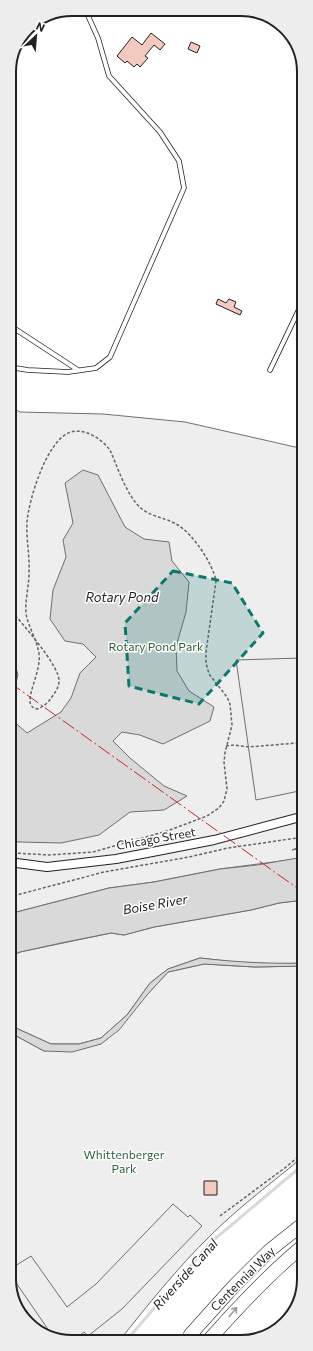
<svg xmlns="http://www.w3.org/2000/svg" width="313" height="1351" font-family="Commissioner,sans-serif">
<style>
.green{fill:#eee;stroke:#6f6f6f}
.parking{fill:#ededed;stroke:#6f6f6f}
.water{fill:#d9d9d9;stroke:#6f6f6f}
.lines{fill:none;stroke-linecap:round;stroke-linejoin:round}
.stream{stroke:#d9d9d9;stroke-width:3}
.building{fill:#f3c9c0;stroke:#222}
.lane-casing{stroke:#222;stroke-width:5.5}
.street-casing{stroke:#222;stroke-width:10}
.primary-casing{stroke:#222;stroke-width:14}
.path{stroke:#646464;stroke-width:1.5;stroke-dasharray:3 2;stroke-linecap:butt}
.lane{stroke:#fff;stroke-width:4}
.street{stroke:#fff;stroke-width:8}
.primary{stroke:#fff;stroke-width:13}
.power{stroke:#c62828;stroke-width:1;stroke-dasharray:14 3 2 3;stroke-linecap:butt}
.oneway{stroke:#9c9c9c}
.marked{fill:#0f766e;fill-opacity:0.2;stroke:#0f766e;stroke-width:3;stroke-dasharray:8 5;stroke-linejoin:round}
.labels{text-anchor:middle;stroke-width:3;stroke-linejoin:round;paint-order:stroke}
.park-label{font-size:12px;fill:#2f5e38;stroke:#fff}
.street-label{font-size:12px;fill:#222;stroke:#fff}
.water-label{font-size:13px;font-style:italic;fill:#222;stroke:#fff}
.rim{fill:none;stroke:#222;stroke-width:2}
</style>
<rect width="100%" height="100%" fill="#fff"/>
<path class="green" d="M9,406L20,412L103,414L185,422L304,449V845L292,850L304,848V858L220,869L154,882L109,888L9,914Z
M304,900V963L277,964L235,962L200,958L168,969L150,983L127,1015L101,1038L79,1044H51L18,1029L9,1023V957L20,952L111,933L124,935L154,927L251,910L279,903Z
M204,964L255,967L304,966V1156C273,1182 240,1206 211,1235C177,1268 148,1305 119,1341H60L29,1324L10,1287L9,1032L44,1051L101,1044L168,972Z"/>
<path class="parking" d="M301,658L304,710V790L256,800L236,660Z
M173,1204L188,1217L190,1215L202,1226L122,1309L88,1336L84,1332L72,1341H60L54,1338L10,1274V1265L13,1263L15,1266L31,1256L67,1307L96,1284Z"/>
<path class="water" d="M83,470L98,475L125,527L144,539L169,542L172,561L189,582L186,612L176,647L177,671L189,691L214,707L210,721L163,744L140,735L122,732L113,741L130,758L164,786L187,796L164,810L130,812L99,835L61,843L19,842L9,841V647L11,649L18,675L12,696V720L27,733L61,712L71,698L80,673L96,657L83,644L65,641L50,619L53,590L66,557L63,540L73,523L65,483Z
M298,858H304V900L279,903L251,910L154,927L124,935L111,933L61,943L20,952L9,957V914L109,888L154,882L220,869L257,865Z
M200,958C235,962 269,964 304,963V966L255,967L204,964L168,972L147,995L119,1030L101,1044L72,1052L44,1051L9,1032V1023L18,1029L51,1044H79L101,1038L127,1015L150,983L168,969Z"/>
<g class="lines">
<path class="stream" d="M126,1341L210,1243L304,1164"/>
</g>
<path class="building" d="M151,33L165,44L160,50L154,45L145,56L148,58L140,67L137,64L134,67L127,61L125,63L117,56L132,37L142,45Z
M191,42L200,46L197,53L188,49Z
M218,299L226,303L229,299L236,302L234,307L242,311L240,315L216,304Z
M204,1181H217V1195H204Z"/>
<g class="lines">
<defs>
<path id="lane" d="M9,325L78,370
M9,367L28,370L68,372L96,368L110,357L184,188L179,161L160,132L109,76L98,38L85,9
M270,370L304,299"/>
<path id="street" d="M9,862L47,867L116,859L214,840L304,816"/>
<path id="primary" d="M190,1341V1335L233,1287L270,1250L304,1223
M208,1341C238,1307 269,1274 304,1245"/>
</defs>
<use href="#lane" class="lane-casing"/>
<use href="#street" class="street-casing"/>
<use href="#primary" class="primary-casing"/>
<path class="path" d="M9,608C20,621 60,666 59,681C59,687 55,693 51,698C48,703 43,707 37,709C33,708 30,706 30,701C30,688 41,669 39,654C37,639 28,627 26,613C25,600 29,586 29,573C30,556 26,539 27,522C29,499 47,439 71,432C85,428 102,439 110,450C118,468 127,497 142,509C152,517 166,518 176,524C192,532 213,564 216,581L206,652V663L209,674L227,697L230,704L232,725L225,753L224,762L227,789L224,801L219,808L207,816L167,831L93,852L49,855L15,853
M226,746L234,745L249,747L297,743
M167,831L169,841
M9,897L104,872L189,857L228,848L304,837
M220,1216L286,1167L304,1152"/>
<use href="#lane" class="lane"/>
<use href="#street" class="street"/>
<use href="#primary" class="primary"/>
<path class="power" d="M9,682L304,893"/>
</g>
<defs><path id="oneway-shaft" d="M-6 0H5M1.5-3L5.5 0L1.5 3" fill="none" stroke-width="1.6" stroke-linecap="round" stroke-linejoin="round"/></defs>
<use class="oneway" href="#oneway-shaft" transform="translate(233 1312) rotate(-49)"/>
<path class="marked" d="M173,571L232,583L263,633L199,704L129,686L125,623Z"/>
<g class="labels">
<g class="park-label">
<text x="156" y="651">Rotary Pond Park</text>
<text x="124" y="1159">Whittenberger<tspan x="124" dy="14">Park</tspan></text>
</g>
<g class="street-label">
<text transform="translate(156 839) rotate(-10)" y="4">Chicago Street</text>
<text transform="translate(243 1279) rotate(-45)" y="4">Centennial Way</text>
</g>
<g class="water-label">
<text x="122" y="602">Rotary Pond</text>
<text transform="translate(155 904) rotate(-10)" y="5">Boise River</text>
<text transform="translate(185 1274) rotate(-48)" y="5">Riverside Canal</text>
</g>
</g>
<path d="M0 0H313V1351H0ZM72 16H241A56 56 0 0 1 297 72V1279A56 56 0 0 1 241 1335H72A56 56 0 0 1 16 1279V72A56 56 0 0 1 72 16Z" fill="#ededed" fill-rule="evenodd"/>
<path class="rim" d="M72 16H241A56 56 0 0 1 297 72V1279A56 56 0 0 1 241 1335H72A56 56 0 0 1 16 1279V72A56 56 0 0 1 72 16Z"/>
<g transform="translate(36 36) rotate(26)" stroke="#ffffff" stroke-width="3" paint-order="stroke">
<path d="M0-3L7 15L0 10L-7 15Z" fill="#222222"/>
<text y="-6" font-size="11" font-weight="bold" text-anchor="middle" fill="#222222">N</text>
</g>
</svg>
